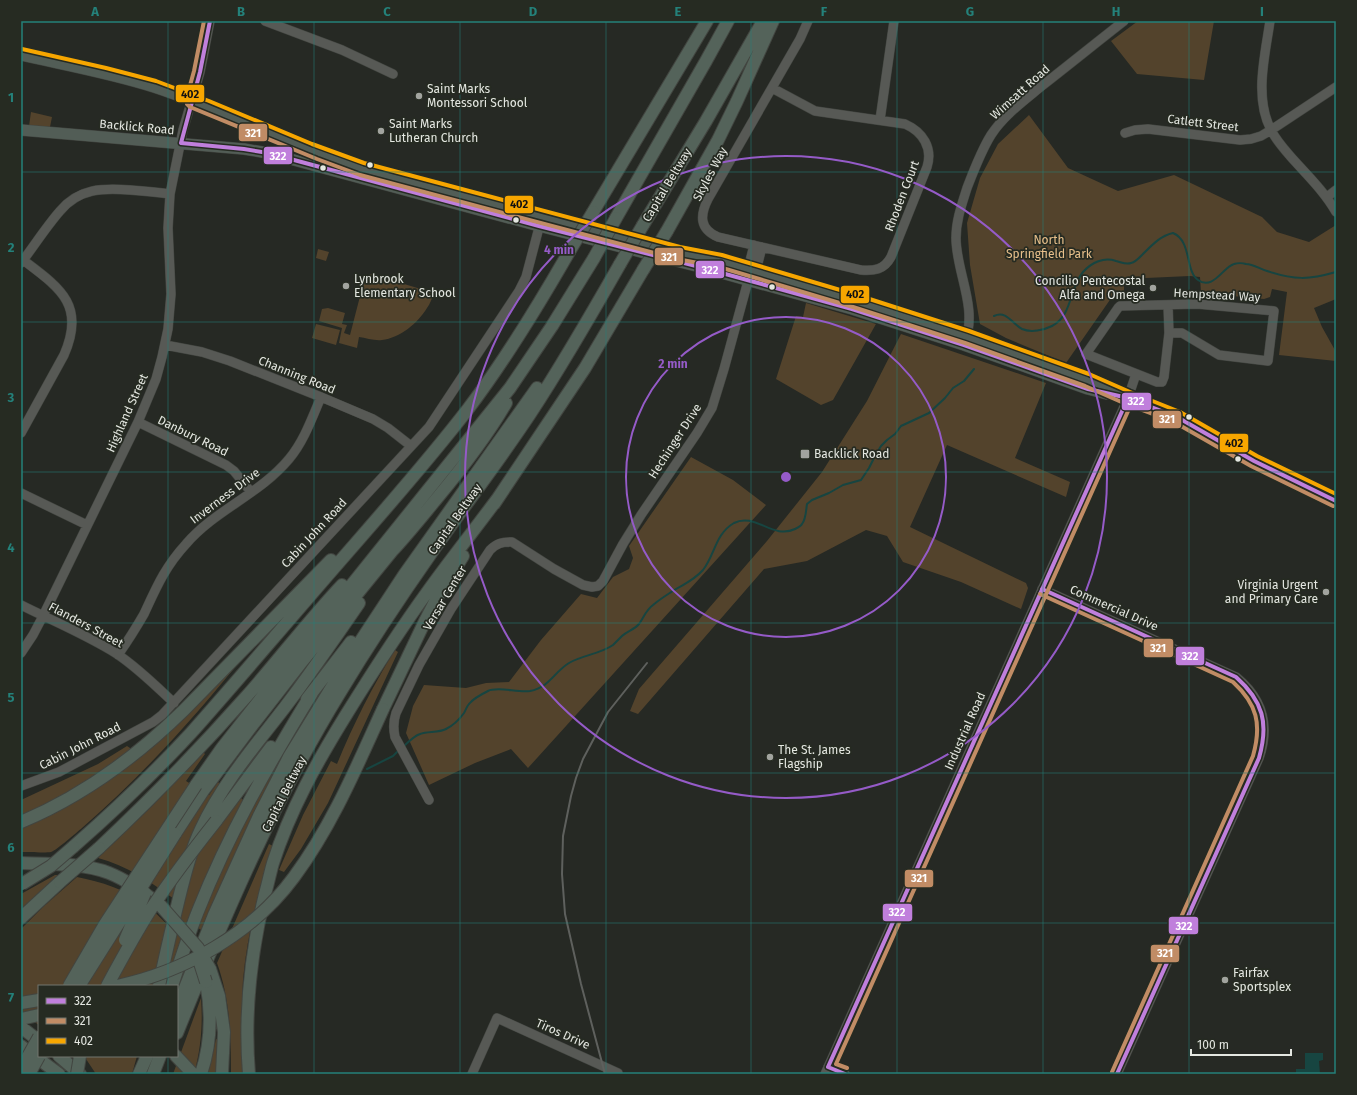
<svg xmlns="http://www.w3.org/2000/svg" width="1357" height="1095" font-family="'Fira Sans',sans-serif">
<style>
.green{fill:#53432c}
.water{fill:#174541}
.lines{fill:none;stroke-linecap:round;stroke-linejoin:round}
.stream{stroke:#174541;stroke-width:2}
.minor-casing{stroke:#424540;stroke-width:10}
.major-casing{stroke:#424540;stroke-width:12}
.highway-casing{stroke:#424540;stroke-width:14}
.minor{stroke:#575955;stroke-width:9}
.major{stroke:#525d56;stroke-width:11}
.highway{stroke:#54635a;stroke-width:12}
.rail{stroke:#5e605d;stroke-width:2}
.highway-bridge-casing{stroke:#424540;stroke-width:14;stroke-linecap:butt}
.highway-bridge{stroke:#54635a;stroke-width:12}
.bus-1-casing{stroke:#262b22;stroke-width:7}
.bus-2-casing{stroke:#262b22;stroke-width:7}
.bus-3-casing{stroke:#262b22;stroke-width:7}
.bus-1{stroke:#c07fdc;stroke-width:4}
.bus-2{stroke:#c18c65;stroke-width:4}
.bus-3{stroke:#f7a600;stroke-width:4}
.grid{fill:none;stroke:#24817a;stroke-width:1;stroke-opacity:0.55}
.ring{fill:none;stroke:#955bc8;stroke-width:2}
.poi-dot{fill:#a2a49f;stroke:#262b22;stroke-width:1.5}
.bus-dot{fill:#e4e7e1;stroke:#262b22;stroke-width:1.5}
.labels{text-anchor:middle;stroke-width:3.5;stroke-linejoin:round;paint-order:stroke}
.poi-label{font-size:12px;fill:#e4e7e1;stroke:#262b22;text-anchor:start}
.street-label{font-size:12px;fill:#e4e7e1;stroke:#262b22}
.park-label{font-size:12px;fill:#e8c08b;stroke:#262b22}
.centre{fill:#955bc8;stroke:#262b22;stroke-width:2}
.ring-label{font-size:12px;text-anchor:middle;font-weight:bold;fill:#955bc8;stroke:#262b22;stroke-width:3.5;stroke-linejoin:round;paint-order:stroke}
.line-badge{stroke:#262b22;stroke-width:1.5}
.badge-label{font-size:11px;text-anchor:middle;font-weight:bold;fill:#fff}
.pale-badge-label{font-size:11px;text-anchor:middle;font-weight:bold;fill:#111}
.neatline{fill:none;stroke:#24817a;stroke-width:1.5}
.grid-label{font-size:13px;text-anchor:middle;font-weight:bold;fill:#24817a}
</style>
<rect width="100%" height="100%" fill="#262924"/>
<path class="green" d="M1138,21H1214L1204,80L1137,74L1111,41Z
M31,112L52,117L50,127L29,126Z
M1029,115L1068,168L1118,191L1174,175L1262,217L1277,232L1309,242L1336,225V299L1314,308L1322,327L1336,352V361L1279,355L1287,292L1272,289L1270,297L1264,299L1201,293L1200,277L1190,276L1124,279V293L1114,294L1066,363L1006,338L980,324L970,265L967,223L980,178L998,144Z
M318,249L329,252L326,261L316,258Z
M371,274L434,293C432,298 430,304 427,308C418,323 400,338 382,340C375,341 366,338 359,337L357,348L339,343L342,328L319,321L322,309L328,308L345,313L342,324L347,325L344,333L350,335L365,277Z
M806,303L876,324L833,400L821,405L776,379L796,316L803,317Z
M316,324L340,330L336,345L312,338Z
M901,334L1046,383L1015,458L1070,482L1066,497L947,445L910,527L1026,583L1028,588L1021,609L961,582L903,562L887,536L866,530L807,561L764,569L638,714L630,711L639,689L767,541L822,472L867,401Z
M691,457L733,480L766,505L528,768L511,749L475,763L429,785L406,733L413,706L424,685L466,688L486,683L509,682L541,640L581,594L597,598L613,577L629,569L633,558L629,546Z
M395,650L398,652L328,803L301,849L284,872L279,870L303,815L331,761L337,764C354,723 372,687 395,650Z
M245,655C195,717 142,776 82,828C77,832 57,850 51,852C47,853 27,852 21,852V829L49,815L89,793Z
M311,706L314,708L203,931L198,928C218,876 241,825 268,776C281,752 297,729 311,706Z
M127,746L130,748V752L106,771L51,801L21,816V800L98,764Z
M203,752L205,754L186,781L209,795L218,782L220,784L174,899C150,881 127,866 98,858L152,806Z
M241,798L244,801L169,977L165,975L184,896L199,847L218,827Z
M269,844L273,846C259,890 247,934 243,980C241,1011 243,1043 244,1074H231C231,1035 230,999 217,963Z
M55,875H58L21,909V894Z
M77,877C101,882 126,889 146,905C154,910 160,918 167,924L153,986H39V1025L21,1013V929L43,907Z
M201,998C203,1024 201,1049 194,1074H173Z
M216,1039L218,1040V1074H208Z
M84,1056H137L132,1074H96Z"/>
<path class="water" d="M1305,1053H1323V1060L1319,1061L1320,1074H1296V1069H1305Z"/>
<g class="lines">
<path class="stream" d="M994,316C1007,310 1012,324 1022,329C1031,333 1044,330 1052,326C1073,315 1069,288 1083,272C1092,262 1104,257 1116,261C1121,262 1126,265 1131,263C1136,262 1140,257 1143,254C1152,245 1160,236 1173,233C1192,241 1185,271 1198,280C1213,291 1223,267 1234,264C1237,263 1243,263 1246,264C1253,264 1260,269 1267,271C1295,280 1308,280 1336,272
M403,747C407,743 414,736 420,734C428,731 438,733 446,729C454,725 459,720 464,713C466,710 467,705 470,703C474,698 482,694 488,691C498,686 518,693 530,691C550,687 554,672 569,663C583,655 600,654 613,645C616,642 619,639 622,636C627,631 634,630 639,624C644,617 646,610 653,605C660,599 668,594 676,589C686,583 694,580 703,570C715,555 715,534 734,523C755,512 773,540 795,529C797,528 801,526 802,524C806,519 806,510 807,504L812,500L829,493L843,485L861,480L869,468L875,456L881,446L887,440L895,434L901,426L929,413L945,398L953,388L964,381L974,369
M367,769L393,756L399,750"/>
<defs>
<path id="minor" d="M265,21L342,50L393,74
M1270,21C1265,56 1254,97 1271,130C1276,140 1284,149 1291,157C1307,175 1324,191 1336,212
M772,88L815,111L905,124C923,132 933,148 927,167L891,257C884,270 874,271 861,270L718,237C699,229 700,215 708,199L800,39L808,21
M880,120L894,21
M1125,133L1135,130L1148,129L1240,140L1251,139L1261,136L1271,130L1336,87
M1327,197L1336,190
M21,263C34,246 46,227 60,211C79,188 103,188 130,190C144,191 157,192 170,194
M752,275L756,271L762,247
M1168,305L1169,333L1164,377L1162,382H1157L1086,354L1118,308L1120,306L1197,304L1274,311L1268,361L1219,355L1182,333H1169
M965,342C978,307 956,272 956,238C956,220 962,204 967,188C974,170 981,151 991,135C1004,115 1025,100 1043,85C1070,64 1097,42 1124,21
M165,345L202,352L230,361L321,397L373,419L388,428L411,446
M138,422L226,465L234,471L251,492
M21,433L64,355C86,305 60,288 23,260
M21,493L87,525
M1042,589L1236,677C1263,699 1270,726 1259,758L1117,1074
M21,605C53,621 87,635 117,654C138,668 156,686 174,703
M21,653L33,635L43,616L138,422L156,379L162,357L168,329L171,294L168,228L170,194L183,130L200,72L210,21
M118,655C127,642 136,628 144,614C157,586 165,567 186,544C215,510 260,494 289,459C304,441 312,418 321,397
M21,786L59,772L153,722L162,715L429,427L519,291L526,277L541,220
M429,800L395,737C393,728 393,722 396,713L419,665L451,609L490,550C497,543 502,542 512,542L554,569L583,585L592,587L598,586L603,581L623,544L641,515L697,433L712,408L724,369L748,281V269L754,245
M828,1067L845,1074
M472,1074L497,1018L618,1073V1074
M825,1074L1128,398L1136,374"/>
<path id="major" d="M21,55C65,65 110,73 154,87C225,110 291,146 362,169L679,253L720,261L748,269L855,301L967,337L1087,380L1128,398L1177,417L1229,446L1254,461L1336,501
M21,130L244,149L268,153L539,226L700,267L852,309L964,345L1088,389L1107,394"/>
<path id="highway" d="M593,212L707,21
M616,218L706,61L728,21
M643,225L706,121L763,21
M667,231L718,140L737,101L773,21
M494,504L585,368L643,270
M307,699L351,642
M383,709L425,621L438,596L463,556
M196,785L222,748L280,674L510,388L552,326L594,258
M216,821L271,747
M21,822C83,796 136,757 184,710L331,560
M175,834L203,791L251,727L300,664L392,551C408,534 423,515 438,497C463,467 487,436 506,403
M73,847C114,811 154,773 191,733C231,688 270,642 309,597C362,535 418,474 468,409C506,359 538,306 569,252
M99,848C150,800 199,750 245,698C278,661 308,621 342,585
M21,863C48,864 84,863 109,873C129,881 145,893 161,906
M21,918L60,882
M210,969L219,996L224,1032L222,1074
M159,986C165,956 172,927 179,898C185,874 191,850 201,829C222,784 255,746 285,707C311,673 335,638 359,603
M172,986C180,961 188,936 198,911C228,835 269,763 312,693
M21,1003L39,1000
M177,1008L214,915L259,816L289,757L354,651L404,575L537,388
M21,1019L39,1015
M21,1027L39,1041
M177,1033C224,917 273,802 339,694C368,646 399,599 432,552C464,506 499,461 530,414C562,365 591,315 620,264
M21,1046L59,1074
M59,1056L80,1074
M176,1056L193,1074
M139,1074L147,1056
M153,1074L160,1056
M201,1074C211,1044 212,1013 206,982
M249,1074C244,1014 251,952 265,894C268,884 270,873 273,863C290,810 317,762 346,715C372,673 399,631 428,591C451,559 475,529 498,498"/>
</defs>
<use href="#minor" class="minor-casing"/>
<use href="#major" class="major-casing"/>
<use href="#highway" class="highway-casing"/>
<use href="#minor" class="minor"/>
<use href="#major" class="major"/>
<use href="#highway" class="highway"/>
<path class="rail" d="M605,1074L581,984L565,914L562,874L563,836L571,796L576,778L583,759L608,712L647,663"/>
<defs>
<path id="highway-bridge" d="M569,252L593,212
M594,258L616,218
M620,264L643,225
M643,270L667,231
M60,882L99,848
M22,884L51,866L73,847
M161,906L198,948L210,969
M125,940L145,893
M199,960L206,982
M69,986L105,924L196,785
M79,986L175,834
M107,986C121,960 135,934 151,909C171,879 193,850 216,821
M117,986C184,972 253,933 294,877C332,826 357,766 383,709
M21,1069L39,1037
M29,1074L39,1056
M77,1074L80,1056"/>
</defs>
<use href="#highway-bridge" class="highway-bridge-casing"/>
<use href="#highway-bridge" class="highway-bridge"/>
<defs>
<path id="bus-1" d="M210,21L200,72L181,143L244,149L268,153L539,226L700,267L852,309L964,345L1088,389L1128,398L1177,417L1254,461L1336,501
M1042,589L1236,677C1263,701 1269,723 1259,758L1117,1074
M845,1074L828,1067L1128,398"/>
<path id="bus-2" d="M204,21L194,71L186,100L187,104L190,107L317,159L360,175L677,259L719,267L853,307L965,343L1085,386L1126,404L1174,422L1251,466L1333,506
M1040,594L1233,682C1257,704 1262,724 1253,756L1112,1072
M847,1068L836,1064L1133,400"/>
<path id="bus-3" d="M22,49L106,68L156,81L209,101L312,144L364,163L680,247L722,255L857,295L969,331L1089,374L1130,392L1180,412L1257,456L1336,494"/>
</defs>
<use href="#bus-1" class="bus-1-casing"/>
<use href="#bus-2" class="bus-2-casing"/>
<use href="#bus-3" class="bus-3-casing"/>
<use href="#bus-1" class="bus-1"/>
<use href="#bus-2" class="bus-2"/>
<use href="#bus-3" class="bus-3"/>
</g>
<path class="grid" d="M168,21V986M314,21V1074M460,21V1074M606,21V1074M751,21V1074M897,21V1074M1043,21V1074M1189,21V1074M21,172H1336M21,322H1336M21,472H1336M21,623H1336M21,773H1336M21,923H1336M168,1056V1074"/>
<g class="ring">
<circle cx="786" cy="477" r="160"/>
<circle cx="786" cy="477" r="321"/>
</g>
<g class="poi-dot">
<circle cx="419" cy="96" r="4"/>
<circle cx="381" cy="131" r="4"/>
<circle cx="346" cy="286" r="4"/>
<circle cx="1153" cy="288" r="4"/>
<rect x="800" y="449" width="10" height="10" rx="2"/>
<circle cx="1326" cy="592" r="4"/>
<circle cx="770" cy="757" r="4"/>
<circle cx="1225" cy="980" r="4"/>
</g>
<g class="bus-dot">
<circle cx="370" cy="165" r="3.5"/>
<circle cx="323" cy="168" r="3.5"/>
<circle cx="516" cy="220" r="3.5"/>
<circle cx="772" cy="287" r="3.5"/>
<circle cx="1189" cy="417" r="3.5"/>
<circle cx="1238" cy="459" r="3.5"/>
</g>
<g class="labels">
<g class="poi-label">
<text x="427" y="93">Saint Marks<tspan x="427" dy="14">Montessori School</tspan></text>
<text x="389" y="128">Saint Marks<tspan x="389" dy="14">Lutheran Church</tspan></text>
<text x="354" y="283">Lynbrook<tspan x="354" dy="14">Elementary School</tspan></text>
<text x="1145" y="285" text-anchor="end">Concilio Pentecostal<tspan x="1145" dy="14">Alfa and Omega</tspan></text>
<text x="814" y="458">Backlick Road</text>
<text x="1318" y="589" text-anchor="end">Virginia Urgent<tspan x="1318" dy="14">and Primary Care</tspan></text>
<text x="778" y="754">The St. James<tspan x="778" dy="14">Flagship</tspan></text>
<text x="1233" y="977">Fairfax<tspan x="1233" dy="14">Sportsplex</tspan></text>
</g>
<g class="street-label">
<text transform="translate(1020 92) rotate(-42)" y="4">Wimsatt Road</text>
<text transform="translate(1203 123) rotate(7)" y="4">Catlett Street</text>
<text transform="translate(137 127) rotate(5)" y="4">Backlick Road</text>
<text transform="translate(710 174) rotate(-62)" y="4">Skyles Way</text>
<text transform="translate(667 185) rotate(-59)" y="4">Capital Beltway</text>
<text transform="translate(902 196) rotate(-69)" y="4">Rhoden Court</text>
<text transform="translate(1217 295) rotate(3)" y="4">Hempstead Way</text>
<text transform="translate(297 375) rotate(22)" y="4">Channing Road</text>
<text transform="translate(127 413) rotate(-66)" y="4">Highland Street</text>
<text transform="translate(193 436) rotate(26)" y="4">Danbury Road</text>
<text transform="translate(675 441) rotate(-57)" y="4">Hechinger Drive</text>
<text transform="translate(225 496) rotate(-37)" y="4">Inverness Drive</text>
<text transform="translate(455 519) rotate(-55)" y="4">Capital Beltway</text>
<text transform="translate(314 533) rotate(-47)" y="4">Cabin John Road</text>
<text transform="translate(445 598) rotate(-59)" y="4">Versar Center</text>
<text transform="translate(1114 608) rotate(24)" y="4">Commercial Drive</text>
<text transform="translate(86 625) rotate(28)" y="4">Flanders Street</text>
<text transform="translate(965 731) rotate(-66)" y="4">Industrial Road</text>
<text transform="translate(80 746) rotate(-27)" y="4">Cabin John Road</text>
<text transform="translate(284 794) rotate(-63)" y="4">Capital Beltway</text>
<text transform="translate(563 1034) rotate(24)" y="4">Tiros Drive</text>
</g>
<g class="park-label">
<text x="1049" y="244">North<tspan x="1049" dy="14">Springfield Park</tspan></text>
</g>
</g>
<circle cx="786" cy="477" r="6" class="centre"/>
<g class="ring-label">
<text x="559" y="254">4 min</text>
<text x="673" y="368">2 min</text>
</g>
<g class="line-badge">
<rect x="175" y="84" width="30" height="19" rx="4" fill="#f7a600"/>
<rect x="238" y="123" width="30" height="19" rx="4" fill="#c18c65"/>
<rect x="263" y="146" width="30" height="19" rx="4" fill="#c07fdc"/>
<rect x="504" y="195" width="30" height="19" rx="4" fill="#f7a600"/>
<rect x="654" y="247" width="30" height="19" rx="4" fill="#c18c65"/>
<rect x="695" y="260" width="30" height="19" rx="4" fill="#c07fdc"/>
<rect x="840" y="285" width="30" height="19" rx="4" fill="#f7a600"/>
<rect x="1121" y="392" width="31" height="19" rx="4" fill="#c07fdc"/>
<rect x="1152" y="410" width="30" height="19" rx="4" fill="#c18c65"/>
<rect x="1219" y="433" width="30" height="20" rx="4" fill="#f7a600"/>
<rect x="1143" y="638" width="31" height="20" rx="4" fill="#c18c65"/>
<rect x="1175" y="646" width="30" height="20" rx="4" fill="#c07fdc"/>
<rect x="904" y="869" width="30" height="19" rx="4" fill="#c18c65"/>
<rect x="882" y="903" width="31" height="19" rx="4" fill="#c07fdc"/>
<rect x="1168" y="916" width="31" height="19" rx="4" fill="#c07fdc"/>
<rect x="1150" y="944" width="30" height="19" rx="4" fill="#c18c65"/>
</g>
<g class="badge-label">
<text x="253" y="137">321</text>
<text x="278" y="160">322</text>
<text x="669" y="261">321</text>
<text x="710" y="274">322</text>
<text x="1136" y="405">322</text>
<text x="1167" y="423">321</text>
<text x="1158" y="652">321</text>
<text x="1190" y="660">322</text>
<text x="919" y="882">321</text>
<text x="897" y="916">322</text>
<text x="1184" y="930">322</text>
<text x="1165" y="957">321</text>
</g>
<g class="pale-badge-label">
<text x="190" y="98">402</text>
<text x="519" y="208">402</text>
<text x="855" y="298">402</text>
<text x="1234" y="447">402</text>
</g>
<rect width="1357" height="1095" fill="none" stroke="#262b22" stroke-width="44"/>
<rect x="38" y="985" width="140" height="72" fill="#262b22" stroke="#72766e"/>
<rect x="46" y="998" width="20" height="6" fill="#c07fdc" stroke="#72766e"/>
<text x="74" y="1005" font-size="12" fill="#e4e7e1">322</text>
<rect x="46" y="1018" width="20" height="6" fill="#c18c65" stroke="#72766e"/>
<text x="74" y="1025" font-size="12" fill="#e4e7e1">321</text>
<rect x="46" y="1038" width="20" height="6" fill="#f7a600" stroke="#72766e"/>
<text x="74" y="1045" font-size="12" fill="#e4e7e1">402</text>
<path d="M1191 1049v6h100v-6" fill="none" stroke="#e4e7e1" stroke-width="2"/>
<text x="1197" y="1049" font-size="12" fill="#e4e7e1" stroke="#262b22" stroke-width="3" paint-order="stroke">100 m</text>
<rect x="22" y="22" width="1313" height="1051" class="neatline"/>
<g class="grid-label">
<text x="95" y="16">A</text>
<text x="241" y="16">B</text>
<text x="387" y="16">C</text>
<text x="533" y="16">D</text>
<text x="678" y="16">E</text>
<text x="824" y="16">F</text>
<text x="970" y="16">G</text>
<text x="1116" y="16">H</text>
<text x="1262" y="16">I</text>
<text x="11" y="102">1</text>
<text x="11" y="252">2</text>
<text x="11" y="402">3</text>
<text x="11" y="552">4</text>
<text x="11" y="702">5</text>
<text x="11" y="852">6</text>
<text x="11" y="1002">7</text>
</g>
</svg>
